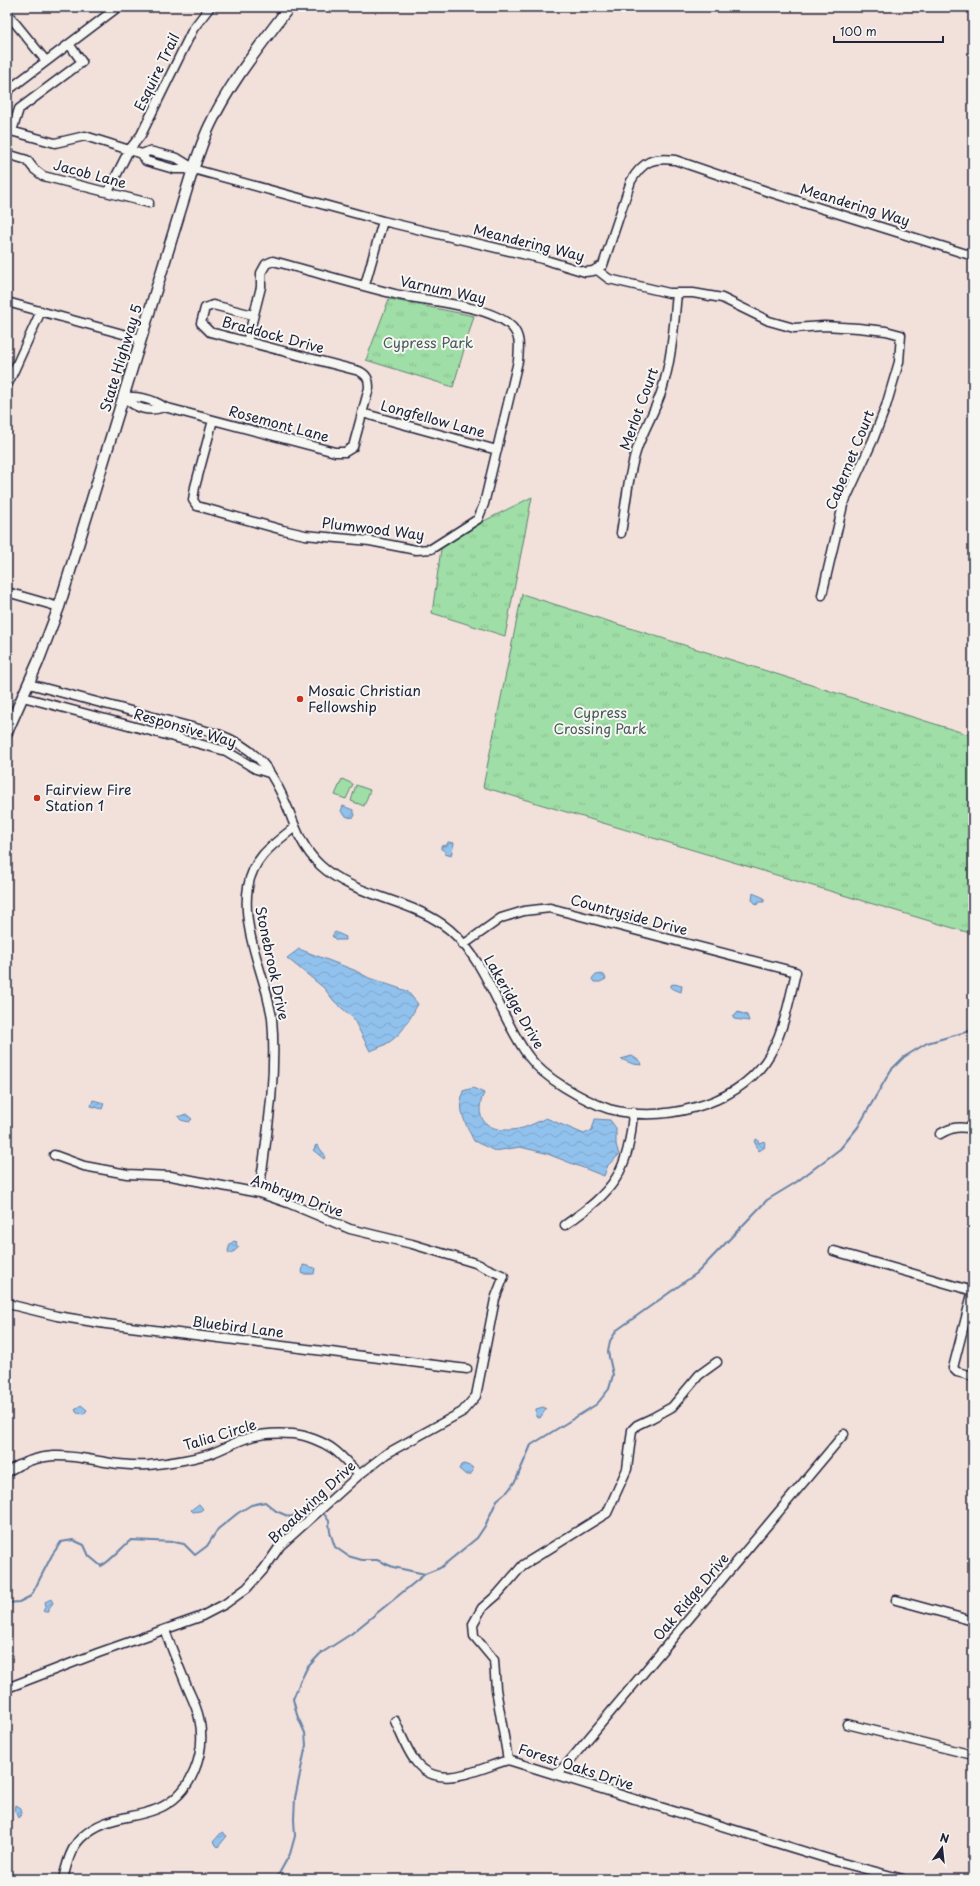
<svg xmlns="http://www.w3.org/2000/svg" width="980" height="1886" font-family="'Playpen Sans',sans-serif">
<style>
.park{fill:url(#park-tufts);stroke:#608070}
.pitch{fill:#9fdea6;stroke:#608070}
.water{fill:url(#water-waves);stroke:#6582a6}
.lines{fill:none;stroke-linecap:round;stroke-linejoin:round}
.stream{stroke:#6582a6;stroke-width:2}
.minor-casing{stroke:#22223b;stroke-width:11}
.major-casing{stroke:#22223b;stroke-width:13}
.minor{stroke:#f6f6f2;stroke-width:8}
.major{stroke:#f6f6f2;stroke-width:10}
.poi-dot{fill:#c8321e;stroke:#f6f6f2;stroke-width:1.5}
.labels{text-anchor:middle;stroke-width:4;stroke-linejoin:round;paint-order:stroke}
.street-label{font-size:14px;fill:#22223b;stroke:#f6f6f2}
.park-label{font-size:14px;fill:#485a5b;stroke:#f6f6f2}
.poi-label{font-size:14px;fill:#22223b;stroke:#f6f6f2;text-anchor:start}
</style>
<defs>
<pattern id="park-tufts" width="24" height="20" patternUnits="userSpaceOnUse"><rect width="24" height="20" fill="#9fdea6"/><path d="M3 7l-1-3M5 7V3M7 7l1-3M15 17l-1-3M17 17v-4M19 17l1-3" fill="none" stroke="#89be90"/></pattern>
<pattern id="water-waves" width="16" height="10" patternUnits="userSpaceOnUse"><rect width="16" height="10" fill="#91c2ed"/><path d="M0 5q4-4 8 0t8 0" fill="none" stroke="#7da6cc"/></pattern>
</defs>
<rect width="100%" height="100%" fill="#f2e0db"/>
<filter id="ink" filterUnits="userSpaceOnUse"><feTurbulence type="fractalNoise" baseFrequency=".025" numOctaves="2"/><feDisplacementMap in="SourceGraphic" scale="8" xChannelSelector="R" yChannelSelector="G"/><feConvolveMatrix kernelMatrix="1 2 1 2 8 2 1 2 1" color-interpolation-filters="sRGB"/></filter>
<g filter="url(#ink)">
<path class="park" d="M389,299L474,316L453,387L366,360Z
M532,497L505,636L432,613L442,542Z
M522,594L973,736V934L483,787Z"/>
<path class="pitch" d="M342,779L353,784L346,799L335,795Z
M356,785L370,790L364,806L351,801Z"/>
<path class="water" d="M343,806L353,810L355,815L354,817C349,819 343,815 341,811Z
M448,842L454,843L451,856L445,854V851L441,849V846L447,845Z
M753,893L764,898V902H759L757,905L752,900Z
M335,932L346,937L345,940H336L332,936Z
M299,949L354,970L369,978L407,991L418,1004C404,1029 399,1041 370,1051L353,1018L334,1001L324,988L287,958Z
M600,974L604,975L606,979L600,982H594L592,979L594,976Z
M674,984L682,986L681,992L671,988V985Z
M738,1012L747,1015L749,1021L734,1019L733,1016Z
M632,1056L641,1062L642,1065L633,1064L621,1059Z
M473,1088L484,1093C470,1124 495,1135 523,1128C531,1125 538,1122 546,1118L584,1134L592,1130L595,1119L610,1120L616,1128V1144L619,1155L608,1165L604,1176L545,1153L520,1147L495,1151L474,1141C465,1123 458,1111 463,1091Z
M93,1100L104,1103L102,1109L91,1106Z
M186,1114L192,1119L189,1122L181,1120L178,1117Z
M757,1139L759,1143L764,1141L765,1144L764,1145L765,1147L759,1151L754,1141Z
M317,1145L325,1155L324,1159L313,1150L315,1148V1146Z
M234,1241L237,1242L236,1244L239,1247L232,1253H229L228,1251L230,1244Z
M303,1265L315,1268L314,1274H302Z
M81,1405L87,1410L84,1414L77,1413L75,1410Z
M543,1407L546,1409L540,1418L536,1417V1409Z
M464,1464L472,1467L473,1471L470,1475H466L459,1469L461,1465Z
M199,1504L203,1509L200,1511L193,1512L191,1510Z
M51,1599L53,1603L49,1608V1612H45L43,1611L46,1606L45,1602Z
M16,1805L21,1808L22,1814L18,1818L15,1811Z
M222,1832L227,1836L218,1847L213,1842Z"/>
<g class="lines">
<path class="stream" d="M322,1511L329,1521L330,1532L335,1547L348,1556L362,1560H377L393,1567L425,1574L440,1568L477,1538L485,1526L497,1500L508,1491L516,1480L531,1445L597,1404L609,1389L613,1375L608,1352L610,1341L617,1330L697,1273L767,1200L795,1183L840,1149L858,1127L891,1070L904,1057L927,1043L973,1030
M7,1603L19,1602L31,1596L52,1555L61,1542L73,1540L84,1545L89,1556L101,1566C111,1561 121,1548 131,1540L174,1542L184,1544L195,1555L207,1546L218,1529L238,1513L251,1505L265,1502L276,1511L290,1517L318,1505L320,1507
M276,1879L290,1854L295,1836L294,1819L295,1798L306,1745L305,1733L297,1715L293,1699L301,1680L307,1668L320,1654L351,1634L425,1574"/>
<defs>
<path id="minor" d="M7,13L46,61
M7,91L118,7
M7,130L55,143L85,136L142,154L146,161L174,169H193L383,221L539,258L585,272L593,271L603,265L631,181C643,161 653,157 675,160L769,192L973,256
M12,131L19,109L82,62L69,44
M7,154L27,160L34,169L43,176L149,203
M142,154L149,151L177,158L193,168
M108,192L129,150L141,135L193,29L210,7
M596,269L609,279L669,293H693L722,298L769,321L794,328L824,326L858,328L886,331L901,335L899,362L886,406L873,440L843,505L822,595
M365,285L383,221
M7,302L141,339
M7,386L41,311
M124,397C137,396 153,399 164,407L335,452H345L353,447L369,388C369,379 367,375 359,371L210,332L201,323L205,308L213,305L253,315
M124,397C135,408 149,413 164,407
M362,413L497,450
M213,420L195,487L193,500L197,506L283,530L305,535L370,541L416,550L431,549L478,519L484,504L518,361C519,348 521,337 512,327C492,306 428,301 399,295C357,285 315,272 273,261L266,264L261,273V287L247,342
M621,533C626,504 628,474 638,446C645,427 656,409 662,390C672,358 674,325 677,293
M7,592L59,607
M29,684L218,734C259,749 273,772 289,811C296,830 304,850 320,865C355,898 412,898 450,930C489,964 499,1017 529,1057C538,1069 551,1079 564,1087C577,1095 594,1104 609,1109C661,1123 732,1107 765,1062C783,1037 789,1001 796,972L550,908L524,911L501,918L463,945
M23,697L226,751L256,769L269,773
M940,1134C952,1127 959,1126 973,1129
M259,1193C267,1135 277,1077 272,1018C271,1010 268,1002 267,994C258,962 242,921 248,887C253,858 272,845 295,827
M565,1225C614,1191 629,1172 633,1112
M834,1251L973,1291
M973,1290L953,1368L957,1372L973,1376
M7,1302L12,1305L57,1316L106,1324L467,1369
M717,1362L699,1375L672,1407L652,1418L637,1425L632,1430L627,1469L607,1513L523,1565L497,1595L482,1608L473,1624L474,1636L494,1660L496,1689L508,1760L835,1861L903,1879
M7,1472C59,1438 95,1469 149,1465C168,1463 188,1460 206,1455C221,1451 235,1441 251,1437C264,1433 280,1433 293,1434C306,1435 323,1442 333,1449C342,1455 351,1467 359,1475
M896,1600L973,1621
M7,1688L98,1653L200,1617L225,1604L247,1588L264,1569L280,1546L359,1475L386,1454L462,1412L476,1396L495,1299L504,1276L475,1263L412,1244L350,1229L288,1203L259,1193L171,1176L127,1174L84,1166L54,1155
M395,1721C401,1734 407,1751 416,1762C439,1792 480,1768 508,1760
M847,1724L973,1755
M555,1775L567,1764L844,1434
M63,1879C67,1864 70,1849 81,1838C105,1815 130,1820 157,1809C192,1795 207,1753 199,1718C197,1708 192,1698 188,1689C180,1669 172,1650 165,1630"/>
<path id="major" d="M7,732L38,662L59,607L193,169C199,154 203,139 210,125C230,82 261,45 289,7"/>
</defs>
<use href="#minor" class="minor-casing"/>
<use href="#major" class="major-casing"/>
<use href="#minor" class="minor"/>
<use href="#major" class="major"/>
</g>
</g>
<g class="poi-dot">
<circle cx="300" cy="699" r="4"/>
<circle cx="37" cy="798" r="4"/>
</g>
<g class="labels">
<g class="street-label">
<text transform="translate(157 72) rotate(-64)" y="5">Esquire Trail</text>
<text transform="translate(90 174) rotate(15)" y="5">Jacob Lane</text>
<text transform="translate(855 205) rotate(17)" y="5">Meandering Way</text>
<text transform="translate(529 243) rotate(14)" y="5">Meandering Way</text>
<text transform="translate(443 290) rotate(12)" y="5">Varnum Way</text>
<text transform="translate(273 335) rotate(15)" y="5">Braddock Drive</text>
<text transform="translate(121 358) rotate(-73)" y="5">State Highway 5</text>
<text transform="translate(639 409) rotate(-70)" y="5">Merlot Court</text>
<text transform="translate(433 419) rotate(15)" y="5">Longfellow Lane</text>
<text transform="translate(279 424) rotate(15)" y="5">Rosemont Lane</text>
<text transform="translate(850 460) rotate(-68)" y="5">Cabernet Court</text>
<text transform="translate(373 529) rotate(7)" y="5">Plumwood Way</text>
<text transform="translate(185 728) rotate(16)" y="5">Responsive Way</text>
<text transform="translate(629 915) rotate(15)" y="5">Countryside Drive</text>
<text transform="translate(272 963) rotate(78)" y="5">Stonebrook Drive</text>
<text transform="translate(514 1002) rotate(60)" y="5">Lakeridge Drive</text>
<text transform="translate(297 1196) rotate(20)" y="5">Ambrym Drive</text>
<text transform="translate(238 1327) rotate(7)" y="5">Bluebird Lane</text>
<text transform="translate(220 1435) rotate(-17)" y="5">Talia Circle</text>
<text transform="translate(312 1502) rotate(-43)" y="5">Broadwing Drive</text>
<text transform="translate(691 1597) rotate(-50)" y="5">Oak Ridge Drive</text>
<text transform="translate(576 1767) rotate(18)" y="5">Forest Oaks Drive</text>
</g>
<g class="park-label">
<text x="428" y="348">Cypress Park</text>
<text x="600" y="718">Cypress<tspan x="600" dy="16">Crossing Park</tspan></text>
</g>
<g class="poi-label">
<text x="308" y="696">Mosaic Christian<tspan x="308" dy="16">Fellowship</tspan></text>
<text x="45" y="795">Fairview Fire<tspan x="45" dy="16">Station 1</tspan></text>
</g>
</g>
<rect width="980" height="1886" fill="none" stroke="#f6f6f2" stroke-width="24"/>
<rect x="12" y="12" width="956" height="1862" fill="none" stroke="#22223b" stroke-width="1.5" filter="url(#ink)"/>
<g transform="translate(942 1848) rotate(15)" stroke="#f6f6f2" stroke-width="3" paint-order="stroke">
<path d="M0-3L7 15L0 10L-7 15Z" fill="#22223b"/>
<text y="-6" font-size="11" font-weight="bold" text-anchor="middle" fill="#22223b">N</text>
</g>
<path d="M834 36v6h109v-6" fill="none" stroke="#22223b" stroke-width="2"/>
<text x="840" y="36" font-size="12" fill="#22223b" stroke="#f6f6f2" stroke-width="3" paint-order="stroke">100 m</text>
</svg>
